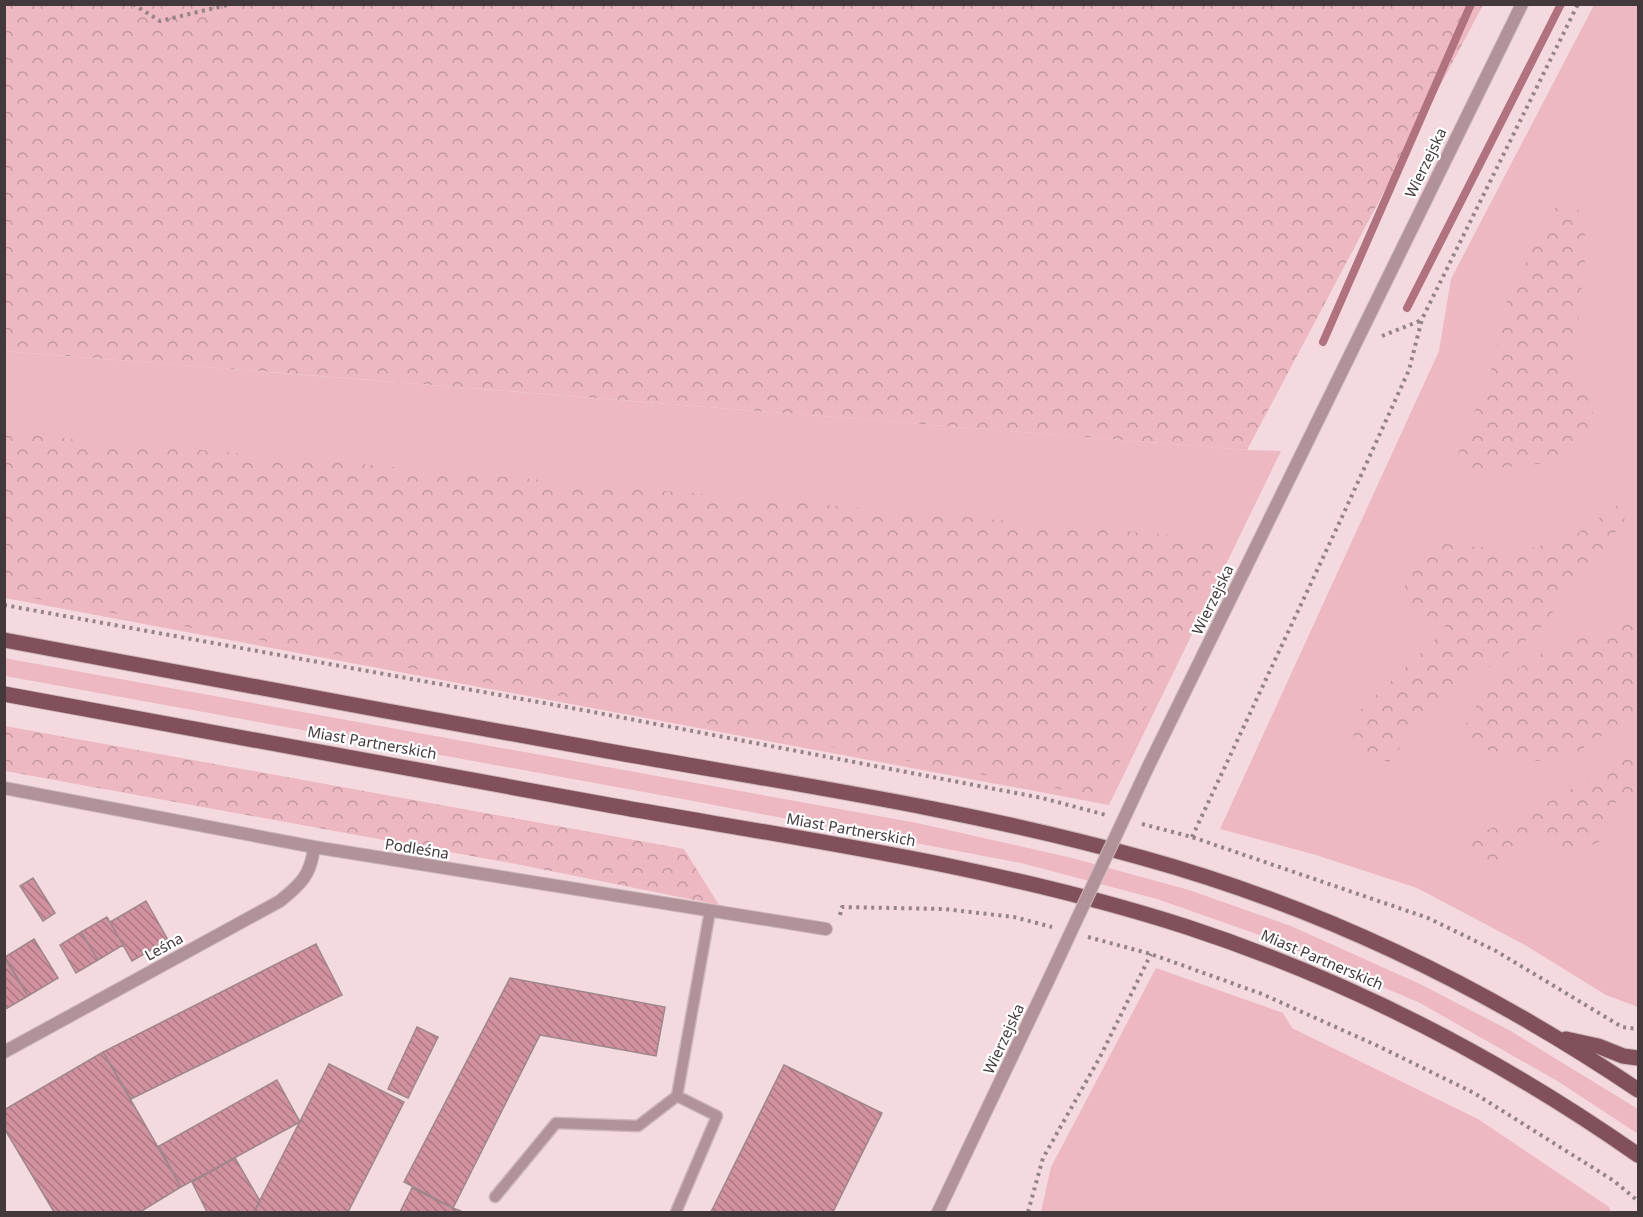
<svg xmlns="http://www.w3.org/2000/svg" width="1643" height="1217" font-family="'Noto Sans',sans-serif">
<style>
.grass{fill:#edb8c2}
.forest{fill:url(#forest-crowns)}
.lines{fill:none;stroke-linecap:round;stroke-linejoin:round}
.stream{stroke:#b0727f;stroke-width:8}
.building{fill:url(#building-back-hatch);stroke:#9e878b;stroke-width:1.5}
.service-casing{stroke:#cdb7bb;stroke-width:13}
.minor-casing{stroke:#cdb7bb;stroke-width:14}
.tertiary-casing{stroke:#cdb7bb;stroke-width:14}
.primary-casing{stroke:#cdb7bb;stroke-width:17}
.path{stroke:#958487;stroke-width:4;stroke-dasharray:3 4.5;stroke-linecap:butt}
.service{stroke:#b09298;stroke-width:10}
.minor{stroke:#b09298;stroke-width:12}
.tertiary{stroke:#b09298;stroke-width:12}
.primary{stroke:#82505b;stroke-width:15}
.tertiary-bridge-casing{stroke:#cdb7bb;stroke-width:14;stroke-linecap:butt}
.tertiary-bridge{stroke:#b09298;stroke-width:12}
.labels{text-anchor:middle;stroke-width:4.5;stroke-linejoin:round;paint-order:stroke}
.street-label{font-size:15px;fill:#43393b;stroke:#fff}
</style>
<defs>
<pattern id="forest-crowns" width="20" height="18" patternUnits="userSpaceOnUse" patternTransform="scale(1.5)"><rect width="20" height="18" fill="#edb8c2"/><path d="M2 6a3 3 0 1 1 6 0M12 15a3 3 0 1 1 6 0" fill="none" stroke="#c2979f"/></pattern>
<pattern id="building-back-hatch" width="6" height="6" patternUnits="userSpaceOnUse" patternTransform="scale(1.5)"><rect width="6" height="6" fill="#d2919f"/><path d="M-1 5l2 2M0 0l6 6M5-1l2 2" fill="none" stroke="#ac7783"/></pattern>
</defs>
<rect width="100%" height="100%" fill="#f4dadf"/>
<path class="grass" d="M1594,5H1638V1007L1606,995L1525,945L1417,888L1316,855L1220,829L1439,351L1451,279Z
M4,351L1247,450L1281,451L1109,805L5,598Z
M4,658L917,823L1072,858L1189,890L1291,926L1331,944L1420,984L1509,1030L1638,1109V1134L1559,1082L1420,1003L1268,938L1157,899L1021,863L688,800L5,676Z
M1156,968L1283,1013L1292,1028L1478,1119L1609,1207L1611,1212H1041L1051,1167Z"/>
<path class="forest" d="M4,5L5,4L1483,5L1247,450L5,351Z
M1559,201L1577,205L1587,242L1572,373L1591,393L1594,426L1559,462L1451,472L1493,365L1508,296Z
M4,433H5L1227,540L1103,797L5,593Z
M1617,505L1625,520L1536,633L1427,712L1389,762L1356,753L1351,719L1447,628L1404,601L1406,574L1434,543L1524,551L1577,534Z
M1638,604V711L1567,759L1537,761L1455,743L1486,689L1569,636L1610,629Z
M5,726L684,849L719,905L516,864L5,771Z
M1638,744V789L1608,808L1606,838L1572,856L1539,836L1521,835L1517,848L1495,871L1466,840L1559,797Z"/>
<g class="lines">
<path class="stream" d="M1407,308L1561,4
M1323,342L1471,4"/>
</g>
<path class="building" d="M33,878L55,913L43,921L20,886Z
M146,901L168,940L132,961L110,922Z
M107,917L123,945L98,960L81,932Z
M81,932L98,960L76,973L60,945Z
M34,939L58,978L28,996L5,957Z
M316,944L342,995L131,1099L103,1052Z
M4,957L28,996L4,1010Z
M510,978L665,1007L656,1056L540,1035L453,1208L404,1182Z
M417,1027L438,1037L408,1098L388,1089Z
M103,1052L181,1187L140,1212H54L4,1128V1110Z
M329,1064L404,1102L348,1212H254Z
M784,1065L882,1113L833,1212H711Z
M277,1080L300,1122L181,1187L159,1146Z
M235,1158L260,1201L254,1212H207L192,1182Z
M412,1188L453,1208L463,1212H400Z"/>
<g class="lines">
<defs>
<path id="service" d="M677,1096L710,911
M495,1197L556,1123L638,1126L677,1096L717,1116L676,1212"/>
<path id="minor" d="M4,788L314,847L826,929
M4,1052L280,901C301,884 311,875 314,847"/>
<path id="tertiary" d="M1148,767L1522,4
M938,1212L1048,981"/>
<path id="primary" d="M4,640C213,679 421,718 630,755C801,785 975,811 1143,858C1320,907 1487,988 1638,1090
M4,694C208,732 411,770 614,806C806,840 1001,867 1187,927C1349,980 1499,1058 1638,1155
M1566,1039L1598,1046L1623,1056L1638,1058"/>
</defs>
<use href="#service" class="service-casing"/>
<use href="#minor" class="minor-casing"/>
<use href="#tertiary" class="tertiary-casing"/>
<use href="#primary" class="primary-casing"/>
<path class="path" d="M133,4L160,21L231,4
M1382,336L1422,320
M4,605L588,711L1042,798L1106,815
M1142,824L1192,837L1428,918L1496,951L1622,1027L1638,1029
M1192,837L1342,517L1409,370L1422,319L1578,4
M840,915L842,907L944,909L1014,917L1052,927
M1088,937L1151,954L1262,994L1378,1046L1474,1093L1614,1181L1638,1201
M1028,1212L1043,1158L1100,1057L1151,954"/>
<use href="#service" class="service"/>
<use href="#minor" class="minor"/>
<use href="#tertiary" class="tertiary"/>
<use href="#primary" class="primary"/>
<defs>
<path id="tertiary-bridge" d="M1048,981L1148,767"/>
</defs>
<use href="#tertiary-bridge" class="tertiary-bridge-casing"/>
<use href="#tertiary-bridge" class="tertiary-bridge"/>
</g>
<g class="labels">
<g class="street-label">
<text transform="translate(1426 163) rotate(-64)" y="5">Wierzejska</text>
<text transform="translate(1213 600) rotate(-64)" y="5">Wierzejska</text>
<text transform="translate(372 743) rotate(10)" y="5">Miast Partnerskich</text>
<text transform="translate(851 830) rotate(10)" y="5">Miast Partnerskich</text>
<text transform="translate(417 849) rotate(9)" y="5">Podleśna</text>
<text transform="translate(164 947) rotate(-29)" y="5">Leśna</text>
<text transform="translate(1322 960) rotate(23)" y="5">Miast Partnerskich</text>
<text transform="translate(1004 1039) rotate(-65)" y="5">Wierzejska</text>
</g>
</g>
<rect width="1643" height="1217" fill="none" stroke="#43393b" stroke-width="12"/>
</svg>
